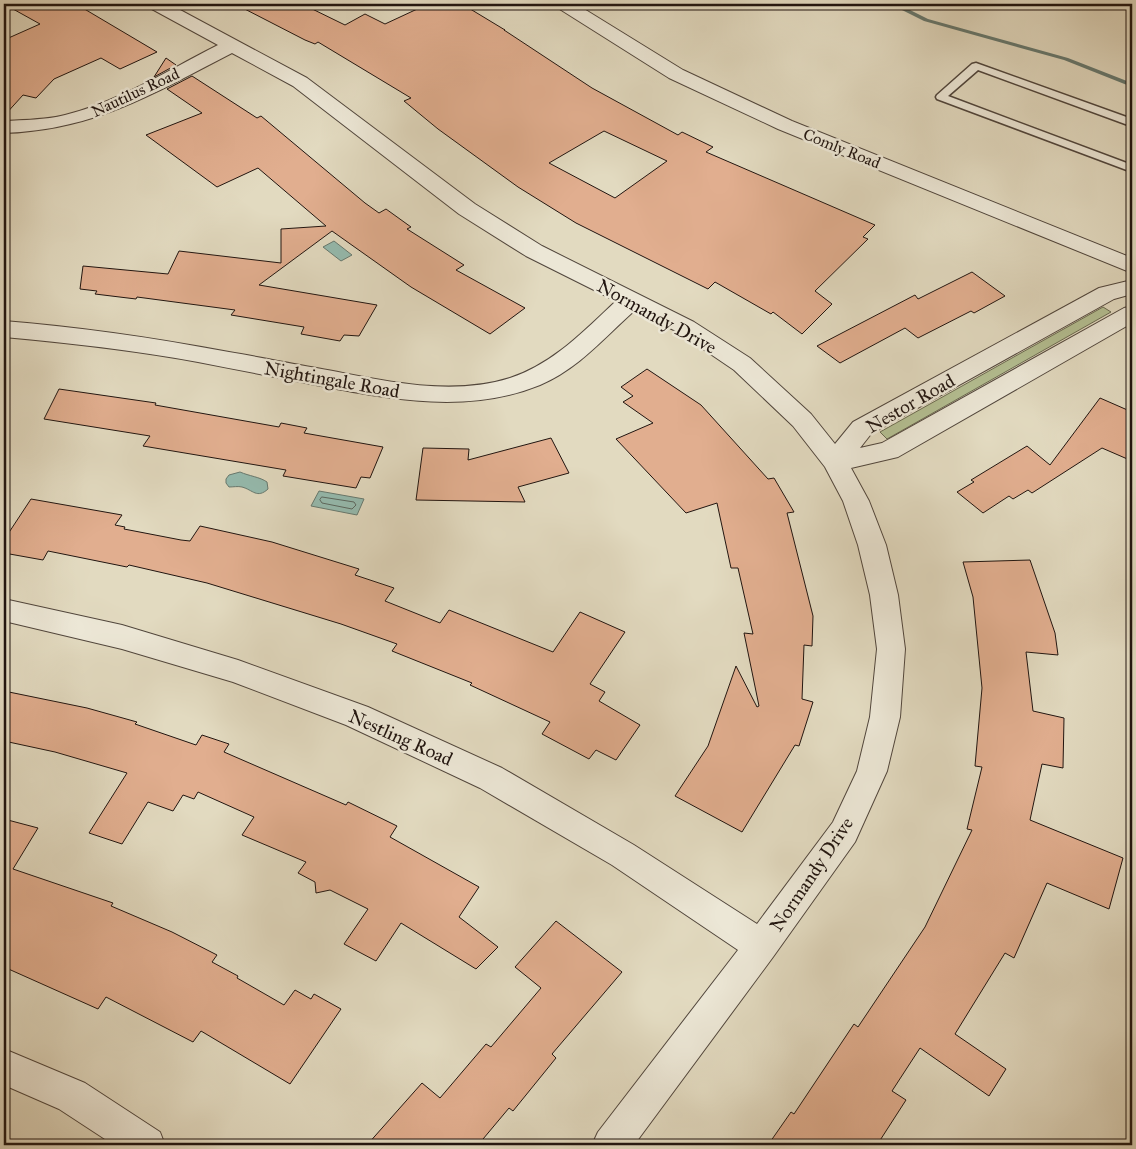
<svg xmlns="http://www.w3.org/2000/svg" width="1136" height="1149" font-family="'IM FELL Great Primer',serif">
<style>
.green{fill:#b4bf92;stroke:#6a6a51}
.water{fill:#95bbaf;stroke:#67796f}
.lines{fill:none;stroke-linecap:round;stroke-linejoin:round}
.shore{stroke:#5b6860;stroke-width:1}
.stream{fill:#67796f;fill-rule:evenodd}
.building{fill:#e1ae8f;stroke:#211510;fill-rule:evenodd}
.service-casing{stroke:#51463c;stroke-width:3}
.minor-casing{stroke:#51463c;stroke-width:2}
.tertiary-casing{stroke:#51463c;stroke-width:2}
.service{fill:#ece7d6;fill-rule:evenodd}
.minor{fill:#ece7d6;fill-rule:evenodd}
.tertiary{fill:#ece7d6;fill-rule:evenodd}
.labels{text-anchor:middle;stroke-width:5;stroke-linejoin:round;paint-order:stroke}
.far-street-label{font-size:16px;fill:#211510;stroke:#ece7d6}
.street-label{font-size:19px;fill:#211510;stroke:#ece7d6}
</style>
<rect width="100%" height="100%" fill="#e2dac0"/>
<filter id="stains"><feTurbulence type="fractalNoise" baseFrequency=".004" numOctaves="4"/><feColorMatrix values="0 0 0 0 .2 0 0 0 0 .09 0 0 0 0 .02 0 0 0 .5 -.17"/></filter>
<radialGradient id="worn" r=".72"><stop offset=".6" stop-color="#630" stop-opacity="0"/><stop offset="1" stop-color="#630" stop-opacity=".3"/></radialGradient>
<path class="green" d="M1103,307L1111,312L887,439L880,432Z"/>
<path class="water" d="M334,241L352,255L341,261L323,247Z
M240,472C249,476 260,477 267,482L268,489C257,499 253,490 242,487C238,486 233,487 229,487L226,483V479L229,475Z
M319,491L364,499L357,515L311,506Z"/>
<g class="lines">
<path class="shore" d="M322,497L354,502L356,505L352,509L322,503L320,500Z"/>
<path class="stream" d="M890,4H898L928,19L1068,58L1132,83V87L1064,60L924,21Z"/>
</g>
<path class="building" d="M4,4H76L157,52L120,69L101,58L54,79L36,98L23,95L4,116V40L40,24Z
M235,4H302L345,25L365,14L385,24L428,4H462L505,30H504L592,88L678,135L682,132L713,147L706,152L875,225L863,237L868,239L815,291L832,304L802,334L773,312L771,314L715,282L708,289L576,223L518,187L438,129L404,101L411,98L318,42L315,44L305,40ZM604,131L667,161L615,198L549,163Z
M166,58L176,65L154,77Z
M192,76L257,118L261,116L365,203L379,213L386,209L411,227L407,229L464,265L456,270L525,308L490,334L411,287L332,231L259,285L377,305L359,336L344,335L340,341L301,334L304,327L231,315L235,310L137,297L136,299L95,294L97,291L80,289L83,266L168,274L179,251L281,263V229L326,226L258,168L217,187L146,135L202,113L167,89Z
M972,272L1005,296L974,313L971,311L918,338L905,328L840,363L817,346L915,295L918,299Z
M647,369L701,405L768,479L774,478L794,512L787,513L813,616L812,646L804,645L802,699L813,702L799,746L795,745L742,832L675,796L708,746L736,666L757,707L759,706L744,633L753,634L738,568H731L717,503L686,513L616,439L653,423L623,402L633,396L621,387Z
M59,389L156,403L155,405L279,427L281,423L307,428L304,433L383,447L370,478L361,477L356,488L283,476L286,470L143,446L150,436L44,419Z
M1100,398L1132,412V461L1102,448L1032,493L1028,490L1013,499L1009,496L983,513L957,492L974,482L971,480L1027,446L1050,465Z
M551,438L569,473L518,487L525,502L416,500L423,448L469,449L468,460Z
M31,499L122,515L115,525L125,527L124,529L181,540L190,541L200,526L272,542L359,569L355,575L394,588L385,601L440,623L449,610L553,652L580,612L625,632L590,684L605,692L599,701L640,725L616,760L596,750L589,759L542,734L550,722L470,685L472,683L392,651L397,644L341,624L207,583L129,565L127,567L48,551L43,560L4,553V540Z
M1030,560L1055,633L1058,655L1026,652L1033,711L1064,718L1063,768L1042,764L1030,820L1123,858L1109,909L1047,883L1014,958L1005,953L955,1034L1006,1069L989,1096L920,1048L892,1091L906,1100L877,1145H768L791,1112L794,1114L854,1024L858,1027L925,927L972,830L967,829L982,767L975,766L982,688L973,597L963,562Z
M4,691L87,708L137,722L135,724L196,745L202,735L229,744L224,752L346,805L348,802L397,826L390,837L479,887L459,917L498,947L476,969L401,923L376,961L344,944L368,909L330,890L316,893L315,882L298,873L306,862L242,835L254,817L198,792L194,799L183,795L173,811L148,802L122,844L89,833L127,773L55,752L4,741Z
M4,819L38,828L13,869L113,903L111,906L172,932L217,955L212,962L238,976L237,978L284,1005L295,990L311,999L314,994L341,1009L290,1084L201,1031L193,1042L106,997L98,1009L4,967Z
M556,921L622,972L552,1054L556,1058L513,1111L509,1108L478,1145H367L422,1083L440,1098L486,1044L491,1047L541,988L515,967Z"/>
<g class="lines">
<defs>
<path id="service" d="M976,63L1132,119V126L1128,125L978,70L948,96L1132,165V172L937,99L936,97L937,95L972,64Z"/>
<path id="minor" d="M147,4H169L307,78L475,204L542,246L694,322L750,358L811,414L835,444L853,422L1099,288L1132,280V294L1114,299L871,434L860,448L882,443L1124,308L1132,306V323L898,457L851,468L869,501L886,545L898,595L905,649L900,717L887,771L855,842L773,957L634,1145H592L598,1132L738,950L612,865L480,788L346,725L233,682L122,649L4,621V599L122,625L238,660L368,707L502,768L634,845L757,924L833,822L857,771L870,717L877,649L870,595L858,545L843,501L825,467L793,426L734,370L678,332L634,311C605,337 578,369 540,385C469,414 394,400 321,386C280,378 239,370 198,362C134,350 69,343 4,337V321C80,327 154,338 229,352C264,358 299,365 333,371C390,382 453,396 510,378C553,364 584,331 616,301L526,256L459,214L293,86L232,53C154,93 95,130 4,133V121C24,120 45,120 65,115C119,102 168,70 218,45L150,8Z
M4,1049L85,1083L160,1132L165,1145H114L59,1109L4,1085Z"/>
<path id="tertiary" d="M555,4H576L683,70L792,121L1132,258V273L778,129L669,78L558,8Z"/>
</defs>
<use href="#service" class="service-casing"/>
<use href="#minor" class="minor-casing"/>
<use href="#tertiary" class="tertiary-casing"/>
<use href="#service" class="service"/>
<use href="#minor" class="minor"/>
<use href="#tertiary" class="tertiary"/>
</g>
<g class="labels">
<g class="far-street-label">
<text transform="translate(135 92) rotate(-25)" y="6">Nautilus Road</text>
<text transform="translate(842 148) rotate(22)" y="6">Comly Road</text>
</g>
<g class="street-label">
<text transform="translate(657 316) rotate(29)" y="7">Normandy Drive</text>
<text transform="translate(332 379) rotate(10)" y="7">Nightingale Road</text>
<text transform="translate(910 403) rotate(-30)" y="7">Nestor Road</text>
<text transform="translate(401 737) rotate(24)" y="7">Nestling Road</text>
<text transform="translate(811 874) rotate(-56)" y="7">Normandy Drive</text>
</g>
</g>
<rect width="1136" height="1149" fill="none" stroke="#e2dac0" stroke-width="20"/>
<rect x="5" y="5" width="1126" height="1139" fill="none" stroke="#211510" stroke-width="2.5"/>
<rect x="10" y="10" width="1116" height="1129" fill="none" stroke="#211510"/>
<rect width="100%" height="100%" filter="url(#stains)"/>
<rect width="100%" height="100%" fill="url(#worn)"/>
</svg>
